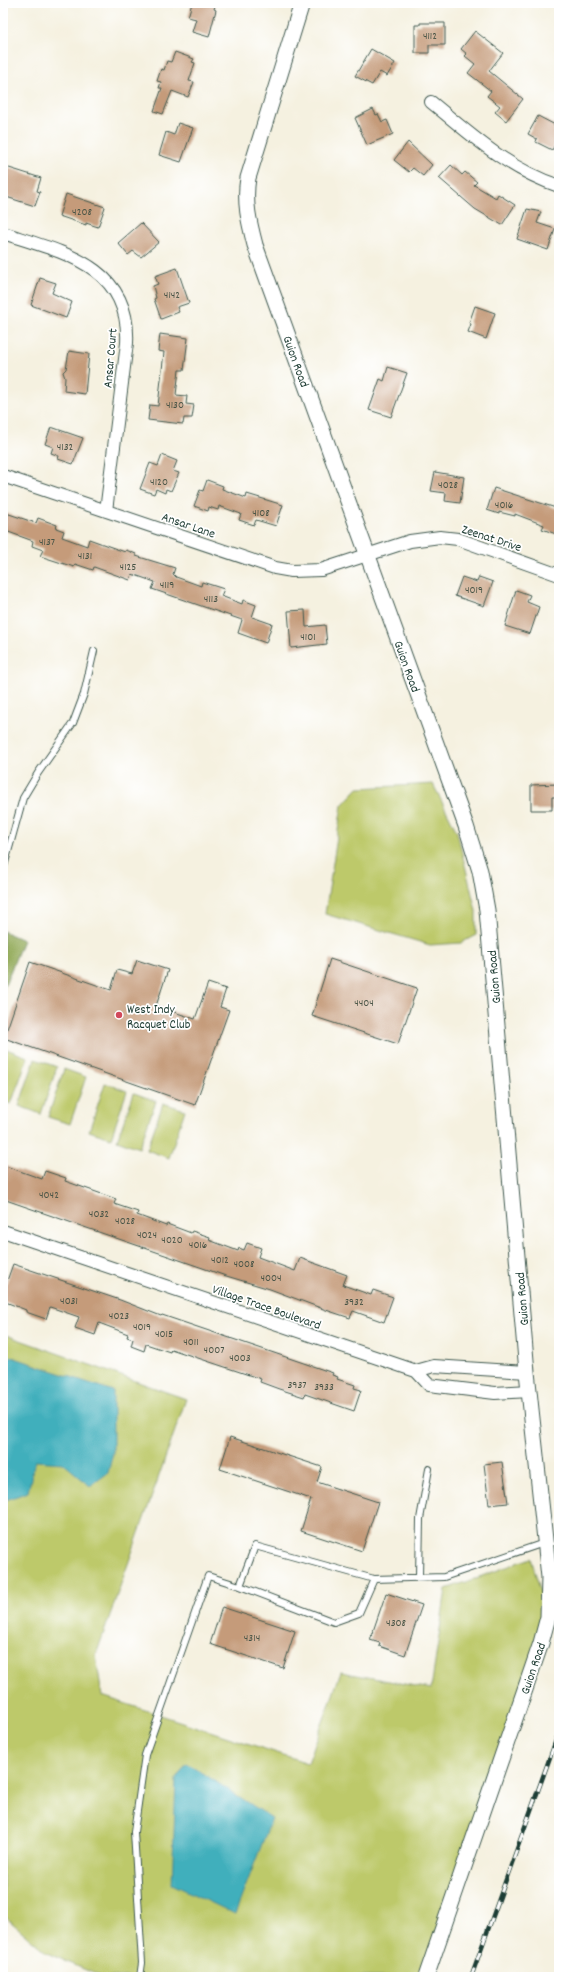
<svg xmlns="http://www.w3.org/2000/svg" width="562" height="1980" font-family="Dekko,sans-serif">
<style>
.green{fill:#bdc96b;stroke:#6e8350}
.forest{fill:#96ad5f;stroke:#5a754a}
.water{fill:#40afbc;stroke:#307678}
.building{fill:#c59b7a}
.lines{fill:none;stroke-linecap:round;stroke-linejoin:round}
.service-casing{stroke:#3f584e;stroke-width:8}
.minor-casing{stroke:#3f584e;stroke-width:14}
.tertiary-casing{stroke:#3f584e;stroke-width:17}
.service{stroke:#fff;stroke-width:6}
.minor{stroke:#fff;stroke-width:12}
.tertiary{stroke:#fff;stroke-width:15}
.rail-casing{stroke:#1f3d34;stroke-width:4.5}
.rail{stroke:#fff;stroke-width:3;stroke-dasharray:9;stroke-linecap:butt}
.poi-dot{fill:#d1495b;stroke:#fff;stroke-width:1.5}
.labels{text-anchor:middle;stroke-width:3.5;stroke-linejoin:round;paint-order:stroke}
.number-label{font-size:11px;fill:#485446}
.street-label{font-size:13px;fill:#1f3d34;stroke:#fff}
.poi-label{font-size:13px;fill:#1f3d34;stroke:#fff;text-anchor:start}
</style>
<rect width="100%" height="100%" fill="#fff"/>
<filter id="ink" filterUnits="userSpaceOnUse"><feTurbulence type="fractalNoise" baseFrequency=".025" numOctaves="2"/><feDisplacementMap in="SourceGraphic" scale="8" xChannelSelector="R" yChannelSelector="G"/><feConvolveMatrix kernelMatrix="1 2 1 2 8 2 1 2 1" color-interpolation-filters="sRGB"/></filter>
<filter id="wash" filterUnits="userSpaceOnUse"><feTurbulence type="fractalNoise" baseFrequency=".012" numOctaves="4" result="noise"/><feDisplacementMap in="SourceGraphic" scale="16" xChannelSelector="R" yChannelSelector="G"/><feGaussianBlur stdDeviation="0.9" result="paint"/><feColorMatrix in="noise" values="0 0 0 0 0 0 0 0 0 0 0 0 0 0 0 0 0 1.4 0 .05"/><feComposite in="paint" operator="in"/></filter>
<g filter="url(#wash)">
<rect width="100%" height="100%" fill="#f5f1e0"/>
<path class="green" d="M433,784L457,832L476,911V935L461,943L430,945L325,914L342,805L358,788Z
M6,1049L28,1057L11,1104L3,1102V1058Z
M35,1059L57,1067L41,1114L19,1106Z
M64,1069L86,1077L70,1124L48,1117Z
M105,1083L127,1091L111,1138L89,1131Z
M134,1093L156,1101L139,1148L117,1140Z
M163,1103L185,1110L169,1158L147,1150Z
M3,1334L186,1399L96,1655L102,1696L308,1763L341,1672L431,1689L446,1589L531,1558L548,1617L426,1977H102L47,1953L3,1915Z"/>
<path class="forest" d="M3,931L23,940L3,990Z"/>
<path class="water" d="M3,1354L113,1391V1453L108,1473L90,1486L63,1463L35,1461L28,1492L6,1500L3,1508Z
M187,1763L272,1818L235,1914L172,1884L176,1779Z"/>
<g id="blocks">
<path class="building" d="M192,3H216L214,9L216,10L209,37L192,32L196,19L188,17Z
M420,23H445V45H429V53H415V25H420Z
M475,31L503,53L489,71L523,99L506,121L495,112L500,106L487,96L491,91L468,73L475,64L465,56L467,54L461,49Z
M371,49L395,63L387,76L380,72L372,85L355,76Z
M175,52L194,59L192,62L195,63L189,81L194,82L188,97L172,91L163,114L154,111L162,88H159L161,82L157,81L161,69L164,70L167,61L171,62Z
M373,109L376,115L378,114L382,122L387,120L393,134L367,145L355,118Z
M538,116L559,127V138L552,150L536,142L537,139L528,134Z
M178,123L193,128L181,162L159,155L166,132L174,135Z
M408,142L432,165L423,176L413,168L409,172L394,160Z
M451,165L462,175L465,172L477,182L474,185L496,198L498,194L515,205L502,225L475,209L439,178Z
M6,167L41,178L37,191L40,192L35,206L3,196V177Z
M66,194L105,207L98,227L86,223V225L59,216Z
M527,209L541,212L537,223L555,229L548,250L517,239Z
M141,223L159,242L141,257L133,251L128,255L118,243Z
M177,268L189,303L177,307L179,312L161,319L154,299L156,298L153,286L158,284L155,276Z
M40,278L56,283L52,293L72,302L66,318L31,305Z
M475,306L495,313L486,339L468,332L471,324L469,323Z
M160,334L188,338L184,370H179L176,395L187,396L186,404L194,405L192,418H184L183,424L148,420L150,405L158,406L164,352L158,351Z
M69,351L89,354L85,394L64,391L65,378L63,372L66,369Z
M388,367L407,373L391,417L369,410L380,379L384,381Z
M51,427L83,438L73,464L58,459L59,456L51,453L53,447L45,444Z
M162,455L177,461L173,471L179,473L171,491L166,489L165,493L156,489L154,494L140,489L150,463L158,466Z
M435,472L464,477L460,503L445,501L446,493L431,491Z
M207,480L223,486L222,489L246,498L247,494L283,505L276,526L256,520L254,525L239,520L241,514L219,506L218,510L209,507L208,511L194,506L200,490L203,491Z
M494,488L559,509V535L542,529L544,525L515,514V516L499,512V514L487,510Z
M3,512L36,523L38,518L57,525L56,528L64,531L62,537L87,546L89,539L125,552L126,550L136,554V556L175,568L173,574L176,577L201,586L202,582L224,589L221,596L242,604L243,600L256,605L252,617L272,624L266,643L238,633L242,620L152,589L155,582L132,574L130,580L94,567L93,570L75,564L74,567L40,556L43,550L32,546L33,541L3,530Z
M462,577L477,582L479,577L493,582L484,606L455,596Z
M516,590L530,595L527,602L539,607L530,634L505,626Z
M305,610L306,627L325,625L327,644L291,648L288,611Z
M559,784V797H552V810H531V785Z
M330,959L417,988L398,1044L312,1016Z
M137,960L168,970L156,1006L195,1019L208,983L226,989L220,1007L229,1010L195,1105L4,1038L30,962L111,990L117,970L132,974Z
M3,1165L42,1179L45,1171L66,1178L65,1181L116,1199L114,1204L138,1212L137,1215L166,1226L167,1224L191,1233L192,1231L210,1237L209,1240L238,1251L239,1248L244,1250L247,1243L261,1248L258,1257L295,1271L300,1258L347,1275L343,1285L371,1295L373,1290L393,1297L384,1322L353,1311L350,1318L326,1310L270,1289L223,1275L3,1199Z
M13,1264L120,1300L161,1316L162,1315L333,1373L332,1375L338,1377L337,1379L355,1385L354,1388L361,1390L354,1411L305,1394L304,1397L279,1389L260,1382L261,1379L171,1349L170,1352L146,1344L144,1351L131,1346L133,1339L127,1337L128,1334L99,1323L95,1335L75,1328L79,1317L50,1307L46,1319L26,1312V1310L3,1301V1292Z
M230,1437L322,1467L317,1482L378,1502L362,1551L301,1531L311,1499L220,1469Z
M502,1462L508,1503L489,1505L484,1464Z
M386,1593L422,1605L405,1655L379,1646L380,1643L370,1640Z
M222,1607L295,1631L283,1668L210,1644Z"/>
</g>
</g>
<g filter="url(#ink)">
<use href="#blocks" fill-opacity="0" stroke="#3f584e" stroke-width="1"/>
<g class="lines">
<defs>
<path id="service" d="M3,870L23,798L38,773L73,723L84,694L94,651
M419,1577L420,1519L429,1469
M374,1579L359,1613L334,1622L240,1586L255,1546L374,1579L444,1577L544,1543
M140,1977L142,1963L134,1832L145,1755L208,1576L240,1586"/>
<path id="minor" d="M431,102C473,136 506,168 559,186
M3,233C61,252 131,265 127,343L106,511
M3,476L275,568L292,571L321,570L410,541L440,537L458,539L559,575
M3,1231L416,1371L434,1366L527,1372
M416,1371L429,1385L495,1393L530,1391"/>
<path id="tertiary" d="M302,3L248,178C244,202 249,222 255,245L466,826L480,871L487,910L527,1372L549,1577L548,1617L541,1643L426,1977"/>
</defs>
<use href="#service" class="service-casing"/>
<use href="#minor" class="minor-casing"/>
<use href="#tertiary" class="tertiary-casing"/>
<use href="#service" class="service"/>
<use href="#minor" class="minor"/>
<use href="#tertiary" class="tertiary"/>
<defs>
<path id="rail" d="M471,1977L559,1732"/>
</defs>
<use href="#rail" class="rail-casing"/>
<use href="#rail" class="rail"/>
</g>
</g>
<circle class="poi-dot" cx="119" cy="1015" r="4"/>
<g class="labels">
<g class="number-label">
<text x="430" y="39">4112</text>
<text x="82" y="215">4208</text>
<text x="172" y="298">4142</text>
<text x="175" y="408">4130</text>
<text x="65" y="450">4132</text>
<text x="159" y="485">4120</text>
<text x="448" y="488">4028</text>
<text x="504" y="508">4016</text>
<text x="261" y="516">4108</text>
<text x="47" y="545">4137</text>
<text x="85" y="559">4131</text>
<text x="128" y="570">4125</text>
<text x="167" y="588">4119</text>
<text x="474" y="593">4019</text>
<text x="211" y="602">4113</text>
<text x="308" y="640">4101</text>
<text x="364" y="1006">4404</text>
<text x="49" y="1198">4042</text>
<text x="99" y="1217">4032</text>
<text x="125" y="1224">4028</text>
<text x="147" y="1238">4024</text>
<text x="172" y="1243">4020</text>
<text x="198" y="1248">4016</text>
<text x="220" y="1263">4012</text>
<text x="244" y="1267">4008</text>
<text x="271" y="1281">4004</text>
<text x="69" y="1304">4031</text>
<text x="354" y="1305">3932</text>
<text x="119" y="1319">4023</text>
<text x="142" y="1330">4019</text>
<text x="164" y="1337">4015</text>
<text x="191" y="1345">4011</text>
<text x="214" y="1353">4007</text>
<text x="240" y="1361">4003</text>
<text x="297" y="1388">3937</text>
<text x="324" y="1390">3933</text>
<text x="396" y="1626">4308</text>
<text x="252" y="1641">4314</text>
</g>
<g class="street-label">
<text transform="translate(109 358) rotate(-85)" y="5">Ansar Court</text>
<text transform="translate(297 361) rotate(70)" y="5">Guion Road</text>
<text transform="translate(189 524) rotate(19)" y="5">Ansar Lane</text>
<text transform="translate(492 537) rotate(18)" y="5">Zeenat Drive</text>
<text transform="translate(408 666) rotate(70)" y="5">Guion Road</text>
<text transform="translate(493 977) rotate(-95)" y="5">Guion Road</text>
<text transform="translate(521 1299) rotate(-95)" y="5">Guion Road</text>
<text transform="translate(267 1306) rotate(19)" y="5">Village Trace Boulevard</text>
<text transform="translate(532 1668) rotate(-71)" y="5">Guion Road</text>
</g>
<g class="poi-label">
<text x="127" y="1013">West Indy<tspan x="127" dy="15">Racquet Club</tspan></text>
</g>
</g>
<rect width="562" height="1980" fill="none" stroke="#fff" stroke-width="16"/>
</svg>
